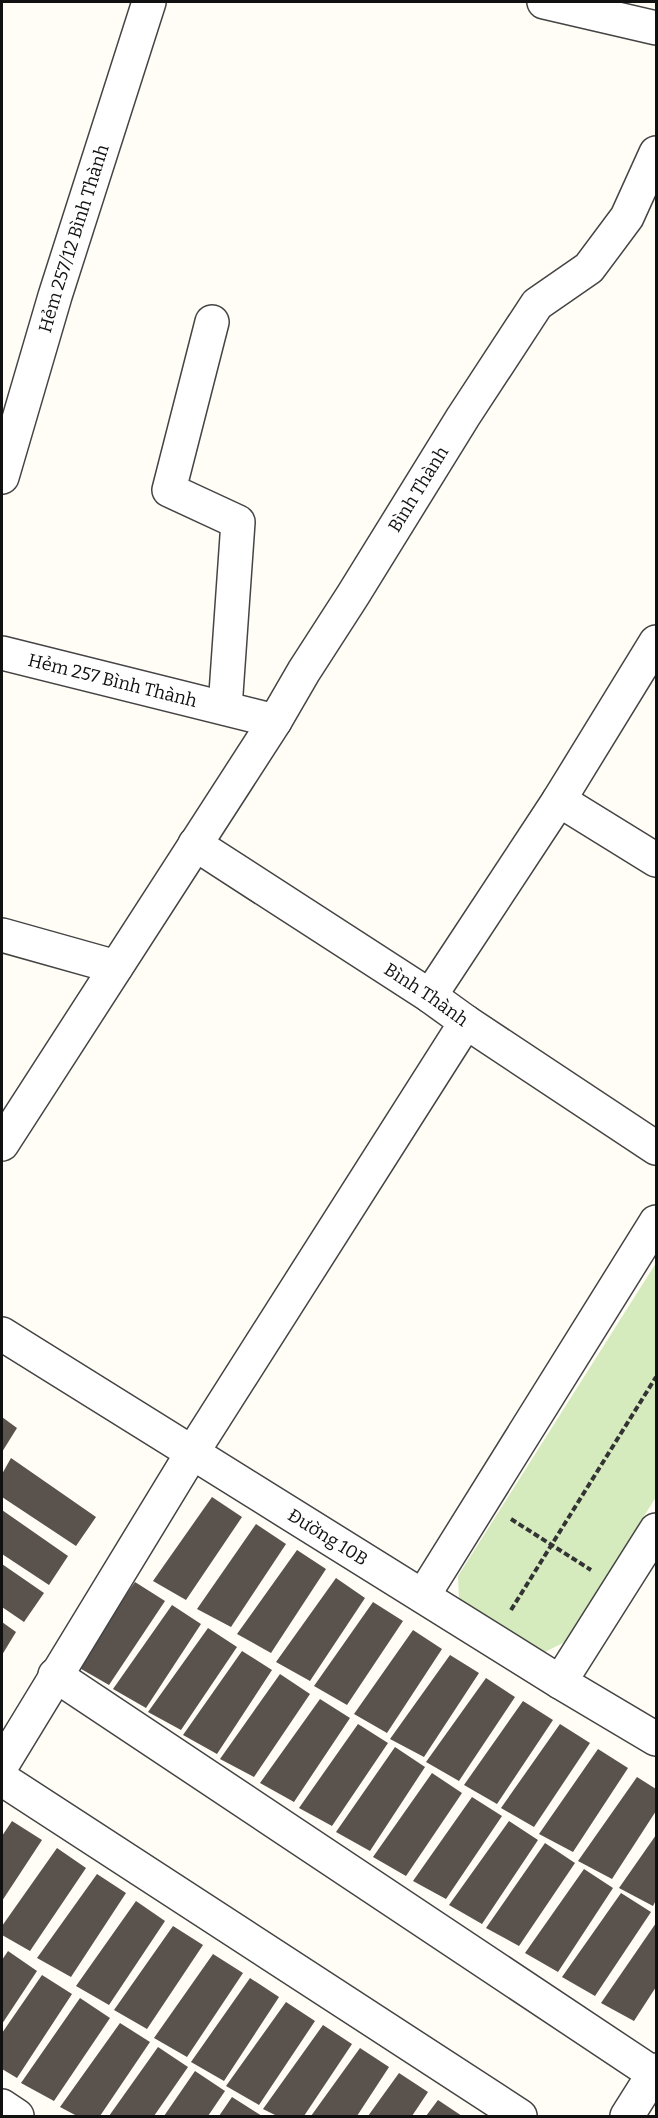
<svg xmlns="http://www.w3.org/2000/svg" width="658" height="2118" font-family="Bitter,serif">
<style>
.green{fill:#d5ebbd}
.building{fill:#5a524d}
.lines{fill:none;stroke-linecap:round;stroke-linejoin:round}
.minor-casing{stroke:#444;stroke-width:36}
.path{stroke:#333;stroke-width:4;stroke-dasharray:6 3;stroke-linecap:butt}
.minor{stroke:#fff;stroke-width:33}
.labels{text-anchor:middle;stroke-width:6;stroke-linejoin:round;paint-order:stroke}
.street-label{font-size:18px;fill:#111;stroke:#fff}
</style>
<rect width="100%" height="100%" fill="#fffdf5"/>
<path class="green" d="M656,1263V1497L565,1642L545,1652L459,1600L458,1576Z"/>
<path class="building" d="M2,1417L17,1428L2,1452Z
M11,1458L96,1517L76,1546L2,1497V1474Z
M212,1497L242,1517L186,1600L153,1581Z
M2,1510L68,1556L49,1585L2,1554Z
M256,1524L286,1544L231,1627L197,1609Z
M297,1550L326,1569L271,1653L237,1634Z
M2,1564L44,1593L24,1622L2,1607Z
M336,1578L365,1598L310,1681L276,1662Z
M135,1582L165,1601L109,1685L76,1666Z
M373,1602L403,1621L347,1705L314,1686Z
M172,1605L201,1624L146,1708L113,1689Z
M2,1622L16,1632L2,1655Z
M208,1628L237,1647L181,1730L148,1712Z
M413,1630L442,1649L387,1733L354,1714Z
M242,1651L272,1670L217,1754L183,1735Z
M450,1655L479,1673L424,1757L390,1739Z
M280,1674L310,1694L254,1777L220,1759Z
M486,1678L515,1697L459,1781L426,1762Z
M320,1699L350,1718L294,1802L260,1783Z
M523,1701L553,1720L497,1804L464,1785Z
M358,1724L388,1743L332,1826L299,1808Z
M560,1724L590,1743L534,1827L501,1808Z
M395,1747L425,1767L370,1851L336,1832Z
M598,1749L628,1768L573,1852L539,1834Z
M432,1773L462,1793L406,1876L373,1857Z
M637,1777L656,1789V1811L612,1879L578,1861Z
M472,1797L502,1816L446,1899L413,1881Z
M12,1821L42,1840L2,1901V1836Z
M509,1821L538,1840L482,1924L449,1905Z
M656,1835V1900L653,1906L619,1888Z
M545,1843L575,1863L519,1946L486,1928Z
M57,1848L86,1868L30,1951L2,1935V1926Z
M584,1869L613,1888L558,1972L525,1953Z
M97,1874L126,1893L71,1977L37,1958Z
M621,1893L651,1912L595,1996L562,1977Z
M136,1901L165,1921L109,2005L76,1986Z
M656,1923V1987L634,2021L601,2003Z
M173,1926L203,1945L147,2029L114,2010Z
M8,1951L37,1971L2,2024V1960Z
M213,1954L243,1973L187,2057L154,2038Z
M42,1975L72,1994L17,2078L2,2069V2033Z
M250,1978L279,1997L224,2081L191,2062Z
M80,1998L110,2018L54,2101L21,2083Z
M286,2002L315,2021L259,2105L226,2086Z
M120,2023L150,2042L100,2116H77L60,2107Z
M323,2025L352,2044L304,2116H277L263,2109Z
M158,2047L188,2067L154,2116H109Z
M360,2048L389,2067L357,2116H311Z
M195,2071L225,2091L208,2116H164Z
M399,2073L428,2092L412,2116H368Z
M232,2097L262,2116H219Z
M438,2100L462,2116H426Z"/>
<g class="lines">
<defs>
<g id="minor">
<path d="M544,2L656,28"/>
<path d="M212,322L169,490L238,522L225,708"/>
<path id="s1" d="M2,477L55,296L149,2"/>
<path id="s2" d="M2,653L275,721"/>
<path d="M559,800L656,860"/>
<path id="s3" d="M195,844L430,996L466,1022L656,1148"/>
<path d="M2,935L116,967"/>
<path d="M430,996L559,800L656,642"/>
<path id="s4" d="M2,1144L275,721L304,671L353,595L463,417L537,304L589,268L627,217L656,153"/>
<path id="s5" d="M2,1334L560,1682L656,1739"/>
<path d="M423,1596L656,1222"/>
<path d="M55,1675L654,2074"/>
<path d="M560,1682L656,1530"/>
<path d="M2,1765L192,1453L466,1022"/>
<path d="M2,1779L520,2116"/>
<path d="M2,2106L17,2116"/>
<path d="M627,2116L656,2070"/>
</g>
</defs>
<use href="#minor" class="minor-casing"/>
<path class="path" d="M511,1519L591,1570
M511,1610L656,1377"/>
<use href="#minor" class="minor"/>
</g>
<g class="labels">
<g class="street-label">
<text dy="6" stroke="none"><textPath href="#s1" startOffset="249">Hẻm 257/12 Bình Thành</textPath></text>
<text dy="6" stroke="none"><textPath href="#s4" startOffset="776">Bình Thành</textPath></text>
<text dy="6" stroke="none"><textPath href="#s2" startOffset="114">Hẻm 257 Bình Thành</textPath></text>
<text dy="6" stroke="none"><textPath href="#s3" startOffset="276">Bình Thành</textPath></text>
<text dy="6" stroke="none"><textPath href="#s5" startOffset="384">Đường 10B</textPath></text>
</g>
</g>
<rect width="658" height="2118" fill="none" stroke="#111111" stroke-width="6"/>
</svg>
